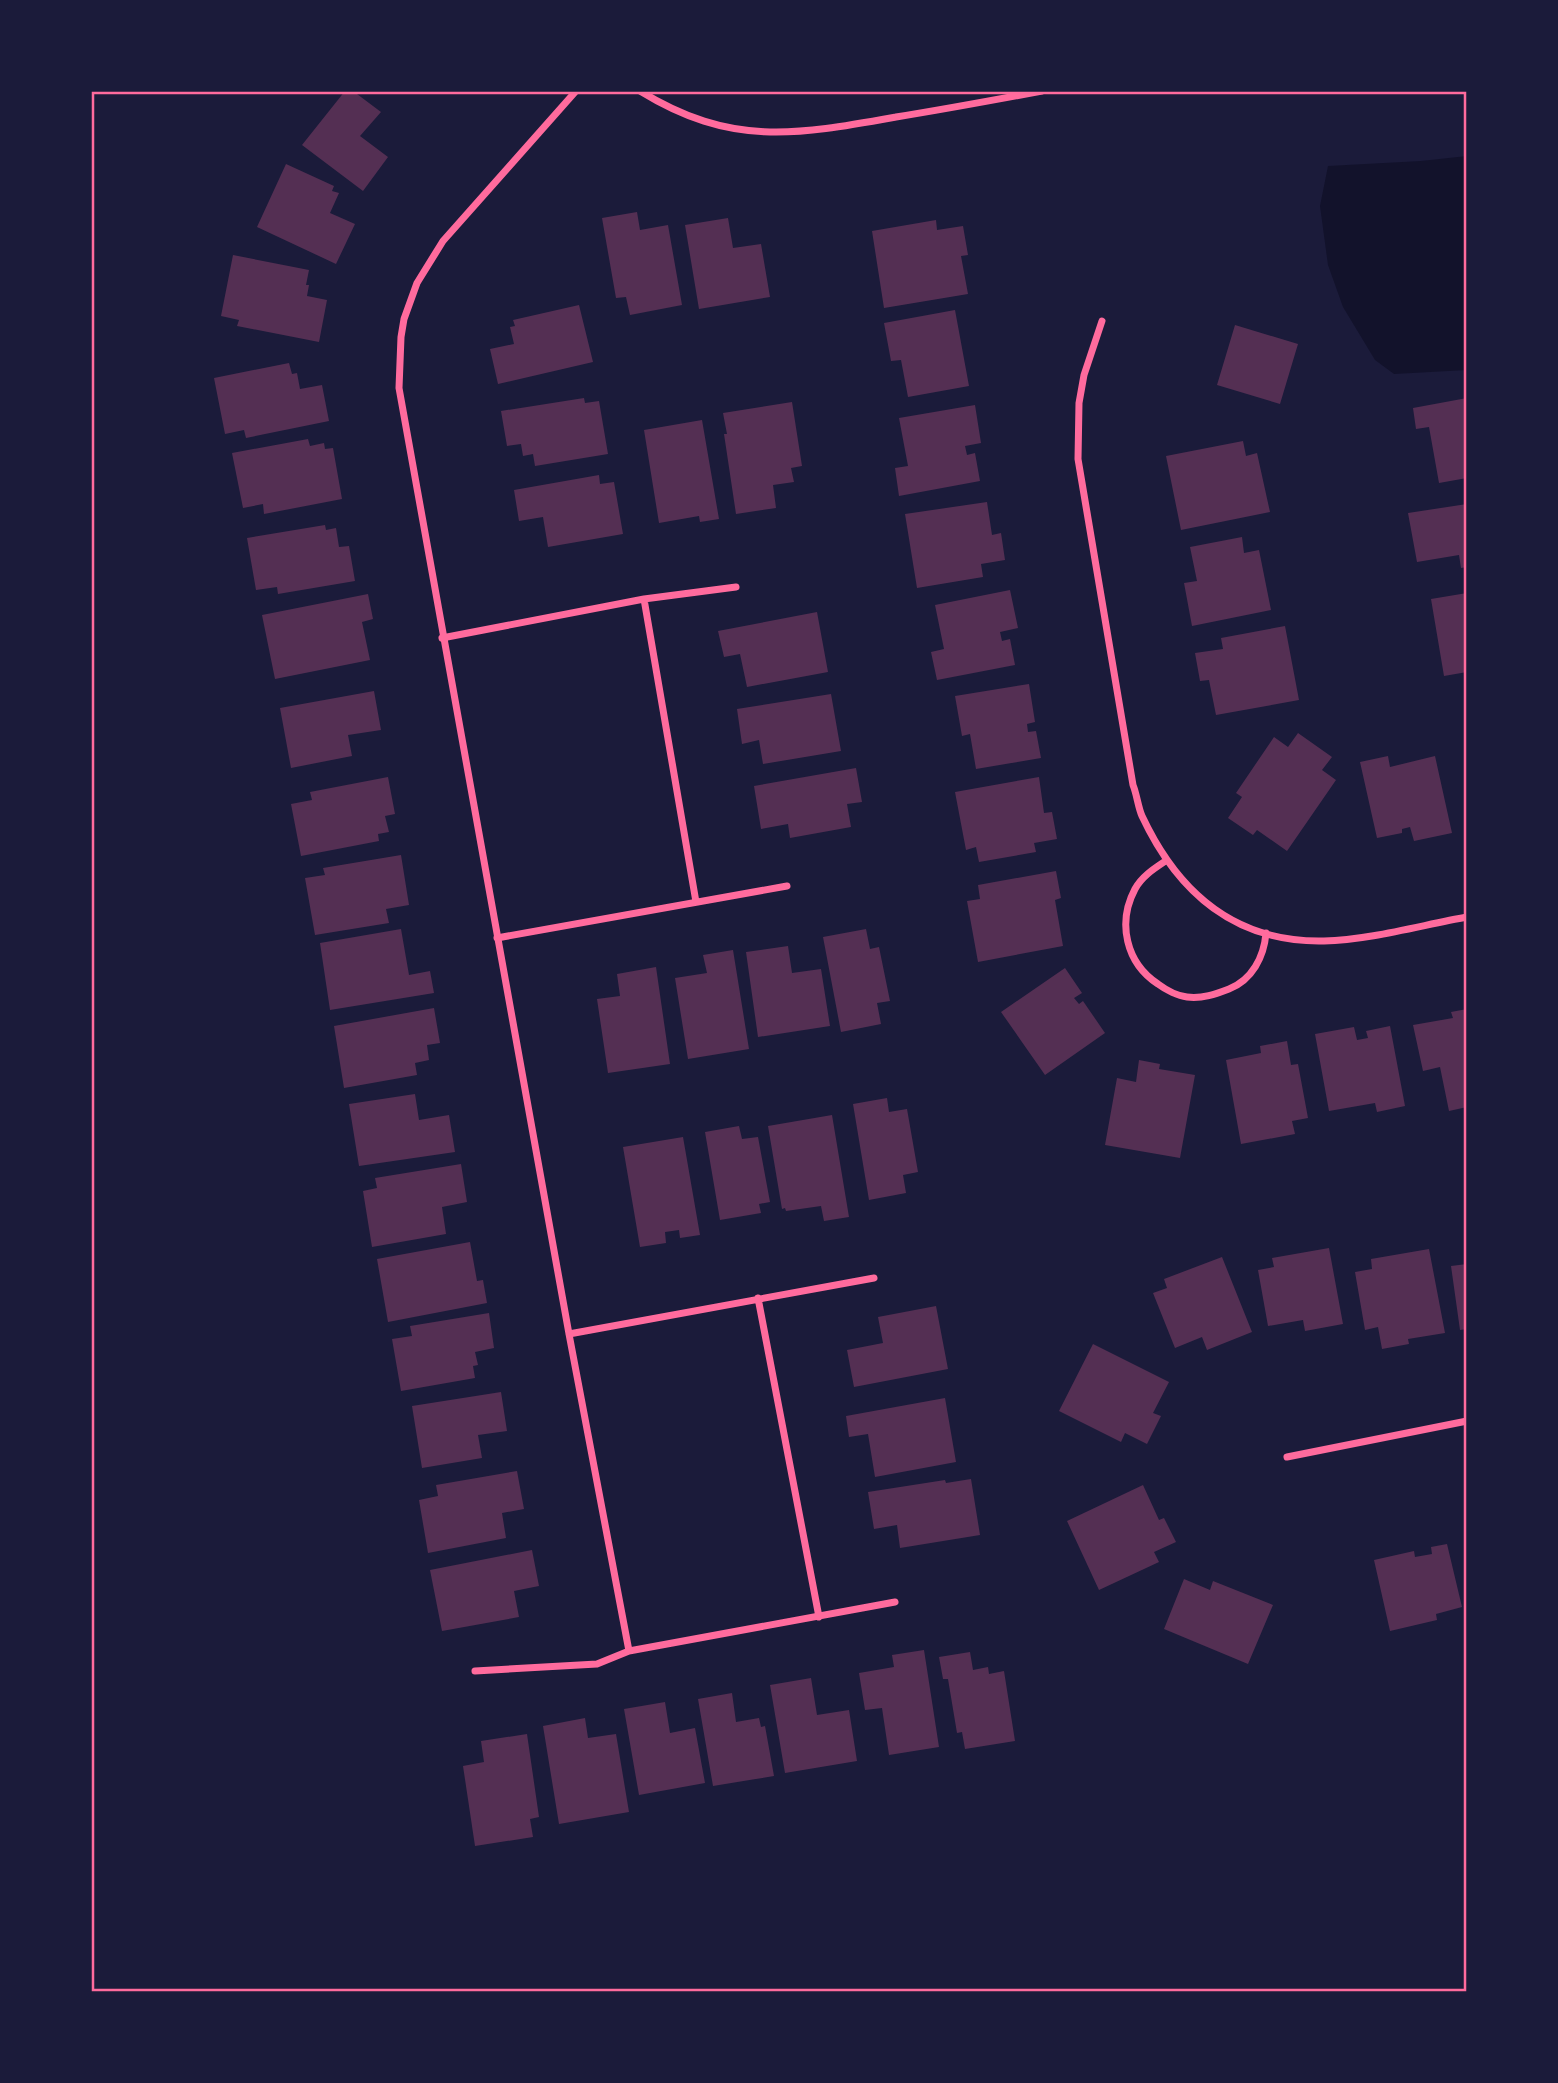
<svg xmlns="http://www.w3.org/2000/svg" width="1558" height="2083" font-family="'Source Sans 3',sans-serif">
<style>
.water{fill:#12122b}
.building{fill:#542f53}
.lines{fill:none;stroke-linecap:round;stroke-linejoin:round}
.minor{stroke:#ff6b9d;stroke-width:7}
.neatline{fill:none;stroke:#ff6b9d;stroke-width:2.5}
</style>
<rect width="100%" height="100%" fill="#1b1b3a"/>
<path class="water" d="M1467,156V370L1394,374L1375,360L1343,307L1328,265L1320,206L1328,166L1421,161Z"/>
<path class="building" d="M345,91H353L381,112L360,136L388,157L363,191L302,145Z
M286,164L334,186L332,191L339,193L330,213L355,224L336,264L257,227Z
M637,212L640,230L668,225L682,305L630,315L626,297L616,298L602,218Z
M728,218L733,248L761,244L770,297L699,309L685,225Z
M936,220L937,230L963,226L968,255L961,256L968,294L884,308L872,231Z
M233,255L309,270L306,285H309L307,296L327,300L319,342L237,326L239,320L221,316Z
M579,305L593,362L498,384L490,349L514,344L510,327L515,326L513,320Z
M955,310L969,386L908,397L901,360L891,361L884,323Z
M1235,325L1298,344L1280,404L1217,385Z
M289,363L292,374L297,373L300,389L322,385L329,421L246,438L244,430L225,434L214,378Z
M584,398L585,403L599,401L608,454L535,466L533,454L523,456L521,444L507,446L501,411Z
M1467,398V478L1439,483L1429,427L1416,429L1413,408Z
M792,402L802,466L791,468L794,482L773,485L776,508L736,514L724,434H727L723,413Z
M975,405L981,443L965,446L967,455L975,453L980,481L899,496L895,468L908,466L899,418Z
M702,420L719,519L700,522L699,516L659,523L644,430Z
M308,439L310,446L324,443L325,449L333,448L342,499L264,514L263,504L243,508L232,453Z
M1243,441L1246,456L1257,453L1270,512L1181,530L1166,456Z
M599,475L600,484L614,482L623,534L548,547L543,517L519,521L514,490Z
M987,502L992,535L1001,533L1005,560L981,564L983,577L917,588L905,514Z
M1467,504V567L1461,568L1459,555L1417,562L1408,513Z
M325,525L326,530L336,528L339,547L349,546L355,581L278,594L277,587L256,590L247,538Z
M1242,537L1244,553L1259,550L1271,610L1192,626L1184,583L1197,581L1190,547Z
M1010,590L1018,628L1000,632L1002,641L1010,639L1015,665L937,680L931,652L944,649L935,605Z
M1467,593V672L1444,676L1431,599Z
M368,594L373,619L362,622L370,660L275,679L262,615Z
M817,612L828,672L747,687L740,654L724,657L718,631Z
M1285,626L1299,700L1216,715L1209,680L1200,681L1195,653L1223,649L1221,638Z
M1029,684L1035,722L1027,724L1028,732L1036,731L1041,758L976,769L970,734L962,736L955,696Z
M374,691L381,730L348,735L352,756L291,768L280,708Z
M831,694L841,751L763,764L759,740L742,744L737,709Z
M1298,733L1332,757L1322,770L1336,780L1287,851L1257,830L1253,835L1228,818L1242,797L1236,793L1274,737L1288,747Z
M1388,756L1390,767L1435,756L1452,833L1414,841L1410,827L1402,829V833L1377,838L1360,762Z
M856,768L862,802L847,804L851,827L790,838L788,824L761,829L754,786Z
M388,777L395,814L385,816L389,832L378,834L379,841L301,856L291,804L312,800L310,792Z
M1039,777L1044,813L1052,812L1057,839L1034,843L1036,852L979,862L976,847L966,850L955,792Z
M401,855L409,905L386,909L389,923L315,935L305,878L325,875L323,868Z
M1056,871L1061,898L1055,900L1063,946L978,962L967,901L980,899L978,885Z
M401,929L409,975L430,971L434,993L330,1010L320,943Z
M866,929L870,949L879,947L890,1001L877,1003L881,1024L841,1032L823,937Z
M788,946L792,973L821,969L830,1026L758,1037L746,952Z
M733,950L749,1049L688,1059L675,978L707,973L703,955Z
M656,967L670,1064L608,1073L597,999L620,996L617,974Z
M1065,968L1082,993L1074,998L1079,1004L1083,1001L1105,1033L1045,1075L1001,1012Z
M434,1008L440,1043L427,1045L429,1060L415,1063L417,1075L344,1088L334,1026Z
M1467,1009V1107L1449,1111L1440,1067L1423,1071L1413,1025L1453,1018L1451,1012Z
M1390,1026L1405,1106L1377,1112L1375,1103L1329,1111L1315,1034L1354,1027L1357,1040L1368,1038L1366,1031Z
M1287,1041L1291,1065L1298,1064L1308,1118L1292,1121L1295,1134L1241,1144L1226,1060L1261,1053L1260,1046Z
M1139,1060L1160,1064L1159,1069L1195,1075L1180,1158L1105,1145L1117,1078L1136,1082Z
M415,1094L419,1120L449,1115L455,1152L359,1166L349,1104Z
M887,1098L889,1112L907,1109L918,1172L903,1175L906,1193L869,1200L853,1104Z
M832,1115L849,1217L824,1221L821,1206L786,1211L785,1208L782,1209L768,1126Z
M739,1126L742,1139L758,1137L770,1202L759,1204L761,1213L720,1220L705,1132Z
M683,1137L700,1235L680,1238L679,1230L665,1232L666,1243L640,1247L623,1147Z
M461,1164L467,1202L442,1207L446,1234L372,1247L363,1191L377,1188L375,1178Z
M470,1242L477,1281L483,1280L487,1303L388,1322L377,1259Z
M1329,1248L1343,1324L1305,1331L1303,1320L1268,1326L1258,1270L1274,1267L1272,1258Z
M1429,1249L1445,1333L1408,1339L1409,1344L1382,1349L1378,1327L1365,1330L1355,1272L1372,1269L1371,1259Z
M1222,1257L1252,1332L1207,1350L1202,1337L1175,1348L1153,1293L1167,1288L1164,1279Z
M1467,1264V1329L1460,1330L1451,1266Z
M936,1306L948,1369L854,1387L847,1350L883,1343L878,1317Z
M489,1313L494,1348L475,1352L478,1365L473,1366L475,1378L401,1391L392,1339L412,1336L410,1326Z
M1093,1344L1169,1382L1153,1413L1161,1416L1147,1444L1125,1433L1121,1442L1059,1411Z
M501,1392L507,1431L478,1435L482,1458L422,1468L412,1406Z
M945,1398L956,1462L875,1477L868,1434L849,1437L846,1416Z
M517,1471L524,1509L502,1513L506,1538L428,1553L419,1500L438,1496L436,1485Z
M971,1479L980,1535L900,1548L897,1525L874,1529L868,1492L945,1480L946,1483Z
M1143,1485L1159,1520L1164,1518L1176,1542L1154,1552L1159,1562L1099,1590L1067,1521Z
M1447,1544L1462,1607L1436,1614L1437,1620L1390,1631L1374,1560L1414,1551L1415,1557L1432,1554L1431,1547Z
M532,1550L539,1586L514,1591L519,1617L442,1631L430,1570Z
M1184,1579L1210,1590L1213,1581L1273,1605L1248,1664L1164,1629Z
M924,1650L939,1747L889,1755L882,1708L865,1710L859,1673L894,1667L892,1655Z
M970,1652L973,1670L988,1667L989,1674L1004,1671L1015,1741L965,1749L962,1732L957,1733L948,1679H943L939,1657Z
M811,1678L817,1715L849,1710L857,1761L785,1773L770,1685Z
M732,1693L736,1722L759,1718L761,1727L765,1726L774,1776L713,1786L698,1699Z
M665,1702L670,1733L695,1728L705,1783L639,1795L624,1709Z
M585,1718L588,1738L616,1734L629,1812L559,1824L543,1726Z
M527,1734L539,1817L530,1819L533,1837L475,1846L463,1766L484,1762L481,1741Z"/>
<g class="lines">
<path class="minor" d="M576,91L443,241L417,283L404,319L401,337L399,388L569,1334L629,1651
M640,91C731,147 796,135 896,117C945,109 994,100 1042,91
M1102,321L1084,375L1079,403L1078,459L1133,785C1137,795 1138,807 1142,816C1178,893 1236,943 1324,941C1369,940 1422,925 1467,917
M644,599L696,902
M442,638L644,599L736,587
M1167,860C1155,868 1142,876 1135,889C1117,923 1126,963 1158,984C1166,990 1178,996 1187,997C1202,999 1216,994 1229,989C1252,980 1264,957 1266,933
M497,938L787,886
M758,1298L819,1617
M569,1334L874,1278
M1287,1457L1467,1421
M475,1671L597,1664L629,1651L895,1602"/>
</g>
<rect width="1558" height="2083" fill="none" stroke="#1b1b3a" stroke-width="186"/>
<rect x="93" y="93" width="1372" height="1897" class="neatline"/>
</svg>
